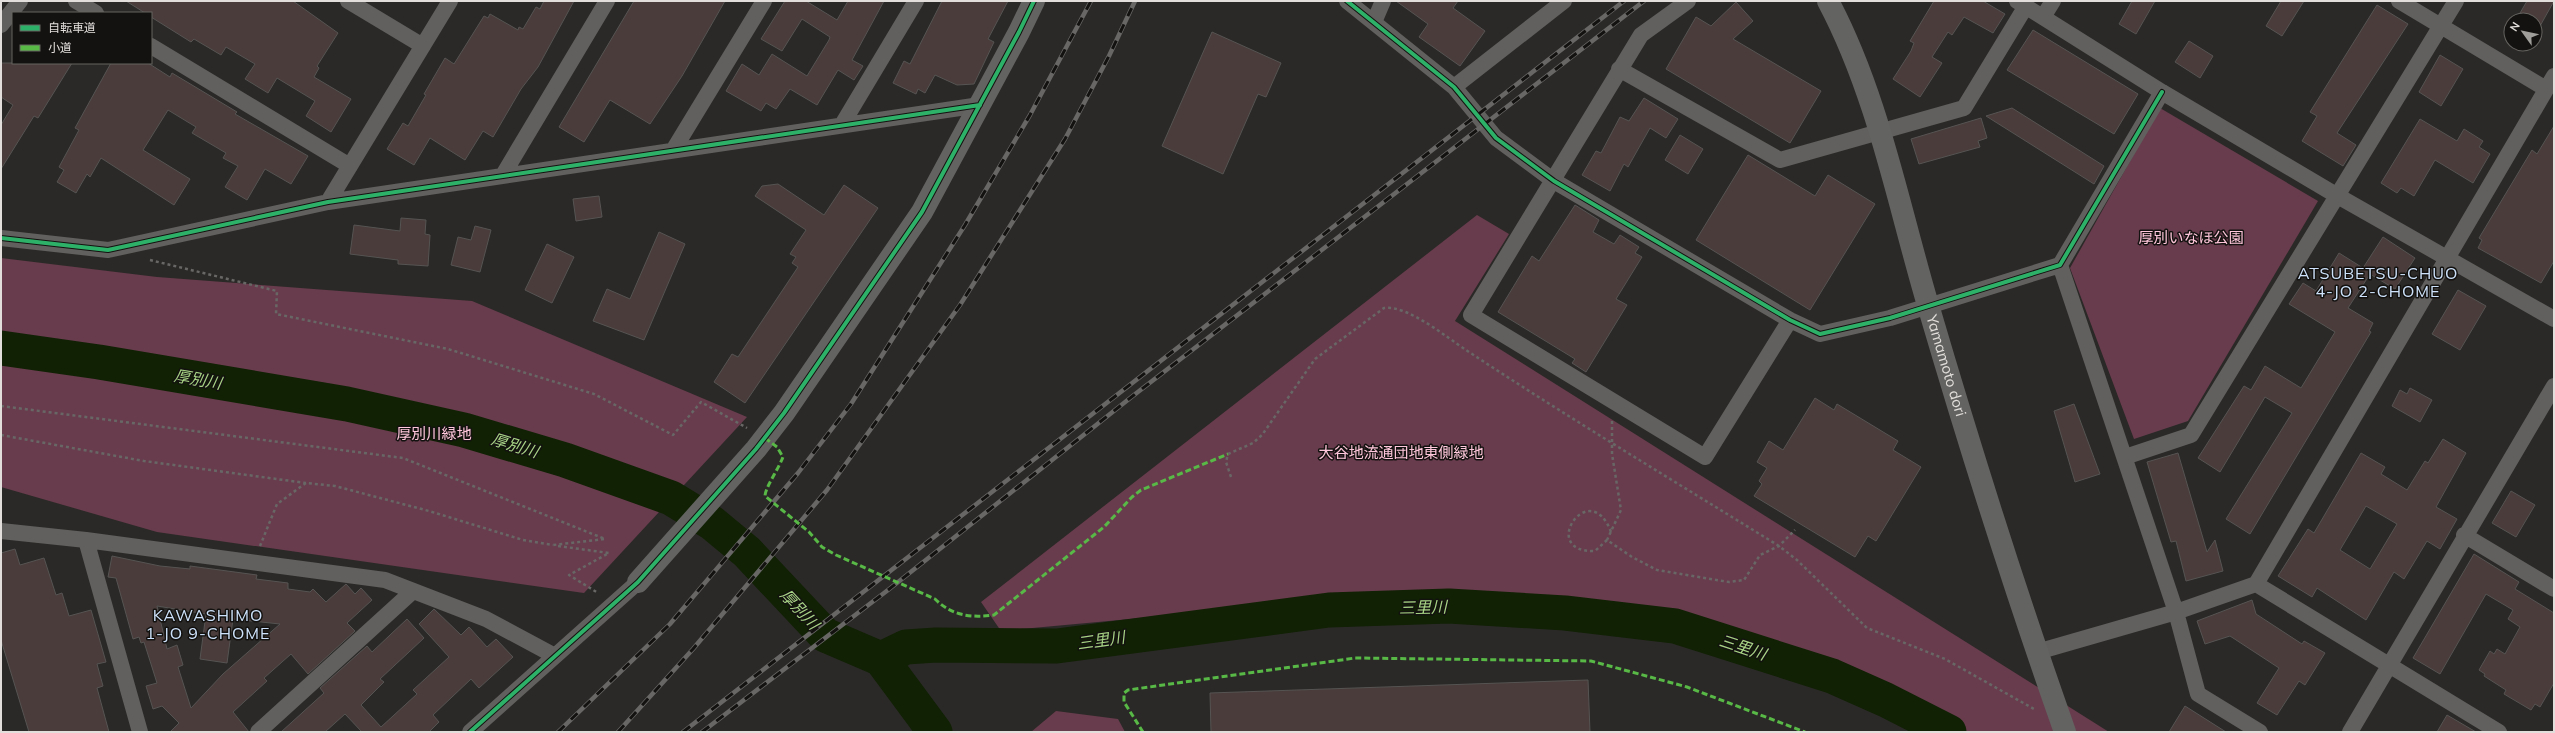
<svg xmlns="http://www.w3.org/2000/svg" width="2555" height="733" font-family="Mulish,'Noto Sans JP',sans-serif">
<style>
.green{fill:#683c4d}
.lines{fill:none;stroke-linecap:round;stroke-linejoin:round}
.river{stroke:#102104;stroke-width:35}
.building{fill:#493c3a;stroke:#565453;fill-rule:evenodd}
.path{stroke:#686766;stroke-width:2.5;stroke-dasharray:3 3;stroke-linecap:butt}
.street{stroke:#61605e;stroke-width:16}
.secondary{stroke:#636361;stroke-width:22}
.rail-casing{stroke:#686766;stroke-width:4.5}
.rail{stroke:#141210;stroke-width:3;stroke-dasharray:9;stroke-linecap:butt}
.quiet{stroke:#58b947;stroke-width:3;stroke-dasharray:6 3;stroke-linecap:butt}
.cycleway-casing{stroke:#141210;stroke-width:6}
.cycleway{stroke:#2db169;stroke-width:4}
.labels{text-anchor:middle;stroke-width:3;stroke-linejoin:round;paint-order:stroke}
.park-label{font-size:15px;fill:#ffc7db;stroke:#141210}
.street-label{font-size:15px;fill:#e1dedb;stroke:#141210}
.neighbourhood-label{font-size:16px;letter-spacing:1px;fill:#cee3fb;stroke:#141210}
.water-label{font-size:16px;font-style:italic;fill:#a8d486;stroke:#141210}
</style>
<rect width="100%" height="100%" fill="#2b2927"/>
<path class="green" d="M2160,108L2318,201L2188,421L2134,439L2070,268Z
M1477,215L1509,234L1455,321L2109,732H1957L1818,658L1683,614L1548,596L1413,593L1001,631L981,602Z
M1,258L157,277L472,301L747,417L584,593L157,532L1,487Z
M1056,711L1118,719L1125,732H1031Z"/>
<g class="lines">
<path class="river" d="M1,348L99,362L347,404L464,430L565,460L671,498L712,523L747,552L825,635L881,659L935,732
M881,659L906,647L936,645L1057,646L1329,610L1449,606L1565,613L1675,626L1832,676L1886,700L1949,732"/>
</g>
<path class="building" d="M126,1H293L338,33L317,66L319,68L314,77L351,99L331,132L306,116L315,101L277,78L268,93L245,79L255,64L226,47L221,55L194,39L191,42L151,17V13H145Z
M544,1H574L538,67L521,89L493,137L483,131L465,160L430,138L414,165L387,149L403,123L408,126L426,95L424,94L445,58L454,64L484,16L488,18L490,14L518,30L519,27L523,29L536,7L540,9Z
M634,1H725L682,76L650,124L610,100L584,142L559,127Z
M785,1H806L837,20L848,1H884L852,60L863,66L854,80L838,70L817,105L790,89L776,109L766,103L761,111L726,91L742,64L759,75L772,54L807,76L829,40L830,37L802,19L782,51L761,39Z
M942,1H1008L988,39L994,42L974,84L957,85L935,75L925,93L918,89L916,94L893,83L904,61L910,64Z
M1396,1H1458L1453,8L1485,31L1460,66L1419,37L1428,24Z
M1934,1H1983L2005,14L1993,33L1964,17L1952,35L1948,32L1932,57L1942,63L1920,97L1893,79L1911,51L1914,43L1910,41Z
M2132,1H2155L2136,34L2119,24Z
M2281,1H2304L2282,36L2266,26Z
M2527,1H2554L2535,35V20H2516Z
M1736,2L1753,21L1733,39L1821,91L1790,143L1666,69L1696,17L1711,26Z
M2377,5L2408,24L2337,133L2356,145L2343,166L2302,141L2317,116L2310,112Z
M2033,30L2138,94L2114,134L2007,70Z
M1212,32L1281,63L1266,97L1258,94L1223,174L1162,146Z
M2189,41L2213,56L2200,78L2175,62Z
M2440,55L2463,69L2441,106L2419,92Z
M1,63H72L38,118L34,116L1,169V125L13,105L1,97Z
M111,63H148L170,77L172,73L237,112L235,114L308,156L291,184L265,169L247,200L225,187L238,166L223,158L226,153L192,133L196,127L168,110L143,150L190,179L174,205L101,158L90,177L87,174L76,193L57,182L64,170L59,167L79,130L75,128Z
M1644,98L1678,119L1666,138L1650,128L1628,167L1624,164L1610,191L1582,175L1596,151L1601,153L1620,117L1629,121Z
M2012,108L2104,166L2094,184L1986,116Z
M1981,118L1987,138L1978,141L1980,147L1919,164L1911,139Z
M2420,119L2457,141L2464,129L2483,141L2479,147L2490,154L2473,183L2435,160L2414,196L2401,188L2397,193L2381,183Z
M2554,126V261L2541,283L2478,248L2482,240L2479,238L2532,150L2537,154Z
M1680,135L1703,149L1688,174L1665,160Z
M1748,155L1815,196L1828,175L1875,204L1810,310L1696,240Z
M778,184L824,215L844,185L878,208L745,403L714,382L732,354L738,357L798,267L792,263L796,257L790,254L806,230L755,196L762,186Z
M599,196L602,217L576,221L573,199Z
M1575,205L1599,220L1593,232L1614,244L1620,235L1639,247L1635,253L1642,257L1616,299L1627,305L1586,372L1572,363L1575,359L1498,312L1532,256L1539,261Z
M401,218L426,220L425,234L430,235L428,266L398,264V260L350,254L354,225L400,231Z
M475,226L491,230L480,272L451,265L458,237L471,240Z
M659,232L685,244L644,340L593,321L607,289L630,299Z
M2383,237L2415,258L2395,289L2370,274L2348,308L2373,323L2369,331L2371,332L2250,534L2226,519L2292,413L2265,397L2220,472L2198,458L2244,386L2251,390L2265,366L2301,388L2335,332L2289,304L2303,283L2316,291L2339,253L2363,268Z
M547,244L574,257L552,303L525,290Z
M2458,290L2486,306L2460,350L2432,334Z
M2410,388L2432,400L2420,422L2392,406L2400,390L2407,394Z
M1815,398L1834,410L1837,404L1898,441L1893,450L1921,467L1876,541L1868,536L1855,557L1754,496L1762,484L1759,481L1767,468L1757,462L1769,441L1783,450Z
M2074,404L2100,474L2075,482L2054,411Z
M2443,439L2466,453L2436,507L2457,519L2440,549L2427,541L2404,579L2394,572L2366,620L2317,588L2312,597L2278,576L2308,529L2314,533L2361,453L2385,467L2381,474L2407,490L2425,461L2428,463ZM2366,506L2397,524L2370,569L2340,550Z
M2178,453L2207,552L2215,540L2223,571L2186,581L2176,541L2171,542L2147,462Z
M2511,491L2535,505L2516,537L2492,523Z
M15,549L20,565L44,558L56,595L62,593L69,616L91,610L106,662L97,664L103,686L97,688L109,732H29L1,640V553Z
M2474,554L2519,582L2515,589L2554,613V683L2540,707L2535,704L2531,710L2504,694L2506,690L2484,676L2485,674L2479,670L2490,651L2494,654L2497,649L2505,654L2520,627L2508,619L2513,610L2486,594L2440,674L2413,658Z
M112,556L160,566L190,569V566L257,575L256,579L288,583V589L310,592L313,589L326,602L346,584L355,594L361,588L372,600L347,623L355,631L308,674L291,654L264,678L267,681L233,712L249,732H170L179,723L162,706L153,709L146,686L157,683L144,642L141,643L139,637L133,639L116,578L108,577ZM157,606L206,614L200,659L227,663L233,619L280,624L223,674L191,708L178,667L183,665L177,645L167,649Z
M2252,600L2256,614L2302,644L2304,641L2325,653L2305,685L2299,681L2277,715L2257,703L2279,668L2230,636L2205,644L2197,621Z
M434,609L461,635L469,627L487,647L496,639L513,657L479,688L471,679L433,715L439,722L429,732H362L345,714L325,732H281L324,693L320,688L367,646L372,652L407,619L424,638L380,679L384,682L361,705L381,727L417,694L413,690L449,657L419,624Z
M1588,680L1590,732H1211L1210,693Z
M2185,706L2226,732H2169Z
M2447,715L2476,732H2437Z"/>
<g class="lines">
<path class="path" d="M150,260L277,291L276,314L448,349L594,394L673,435L701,402L747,428
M1,406L403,458L605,539L553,545
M1612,421V454L1621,510L1607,540L1632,557L1657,570L1729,582L1744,580L1760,555L1779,546L1795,530
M1,435L144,461L306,483
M1231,477L1226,462L1228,454L1253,443L1262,435L1315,359L1384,308C1408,305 1446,337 1466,350C1569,418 1674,481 1779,546L1797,560L1867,628L1945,659L2034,709
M1607,540L1595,551C1537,553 1590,475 1611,532
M260,546L277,504L306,483L335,486L429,511L523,540L553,545
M558,546L609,553L569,575L598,593"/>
<path class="street" d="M76,1L96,13
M348,1L423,46
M1347,1L1454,87L1496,138L1554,181L1790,320L1820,334L1890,318L2060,265L2162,92
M1688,1L1641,35L1471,315L1705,457L1790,320
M2017,1L2162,92L2336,195L2554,319
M2399,1L2546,89
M2043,17L2053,1
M1374,22L1383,1
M1,25L20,1
M151,46L350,166
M1619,69L1780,160L1964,108L2026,6
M1454,87L1564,1
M843,123L916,1
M674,149L764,1
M503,175L607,1
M328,202L450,1
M1,238L108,250L328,202L980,105
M2060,265L2176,612L2198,694L2260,732
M2125,457L2191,435L2456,1
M1,531L86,540L385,580L486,619L555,656
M2464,535L2554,589
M86,540L140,732
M2256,584L2499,732
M2037,652L2176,612L2256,584L2554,76
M258,732L413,591
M470,732L638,582
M2350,732L2554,386"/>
<g class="secondary">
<path id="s1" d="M1828,1C1878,95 1898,204 1928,305C1970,448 2015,591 2065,732"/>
<path d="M638,582L756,449L784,413L922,212L1019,32L1034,1"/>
</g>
<defs>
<path id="rail" d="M558,732L670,624L798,473L851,404L965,225L1030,115L1091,1
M618,732L693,649L827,490L960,305L1065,139L1109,56L1135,1
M683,732L1624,1
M702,732L888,590L1134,395L1644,1"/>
</defs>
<use href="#rail" class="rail-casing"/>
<use href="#rail" class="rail"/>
<path class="quiet" d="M765,438L777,447L783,457C779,468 765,488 765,496L809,532L822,547L836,555L935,599C952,616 971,618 994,615L1104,527L1132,497L1141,490L1228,454
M1143,732L1124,702V693L1128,690L1355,658L1591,661L1687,687L1805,732"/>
<defs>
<path id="cycleway" d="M1347,1L1454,87L1496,138L1554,181L1790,320L1820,334L1890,318L2060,265L2162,92
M1,238L108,250L328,202L980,105
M470,732L638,582L756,449L784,413L922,212L1019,32L1034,1"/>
</defs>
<use href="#cycleway" class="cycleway-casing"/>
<use href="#cycleway" class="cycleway"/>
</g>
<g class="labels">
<g class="park-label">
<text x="2191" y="243">厚別いなほ公園</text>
<text x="434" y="439">厚別川緑地</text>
<text x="1401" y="458">大谷地流通団地東側緑地</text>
</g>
<g class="street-label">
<text dy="5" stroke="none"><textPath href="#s1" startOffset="384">Yamamoto dori</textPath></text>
</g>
<g class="neighbourhood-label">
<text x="2378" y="279">ATSUBETSU-CHUO<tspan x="2378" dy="18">4-JO 2-CHOME</tspan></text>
<text x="208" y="621">KAWASHIMO<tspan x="208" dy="18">1-JO 9-CHOME</tspan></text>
</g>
<g class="water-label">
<text transform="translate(198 379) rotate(10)" y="6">厚別川</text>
<text transform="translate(515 445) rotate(17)" y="6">厚別川</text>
<text transform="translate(1423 607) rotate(-1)" y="6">三里川</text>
<text transform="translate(800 609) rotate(47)" y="6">厚別川</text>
<text transform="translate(1101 640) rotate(-8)" y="6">三里川</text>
<text transform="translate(1743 647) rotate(18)" y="6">三里川</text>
</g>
</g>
<rect width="2555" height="733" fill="none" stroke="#e1dedb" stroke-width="4"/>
<rect x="12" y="12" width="140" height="52" fill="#141210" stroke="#666461"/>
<rect x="20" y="25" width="20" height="6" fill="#2db169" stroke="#666461"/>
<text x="48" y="32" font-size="12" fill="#e1dedb">自転車道</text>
<rect x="20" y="45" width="20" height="6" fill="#58b947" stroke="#666461"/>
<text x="48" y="52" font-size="12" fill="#e1dedb">小道</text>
<g transform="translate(2523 32) rotate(303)"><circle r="19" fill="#141210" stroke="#666461"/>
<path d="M0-3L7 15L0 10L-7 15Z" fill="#a19f9c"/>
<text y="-6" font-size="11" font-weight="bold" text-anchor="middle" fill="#e1dedb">N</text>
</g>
</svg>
